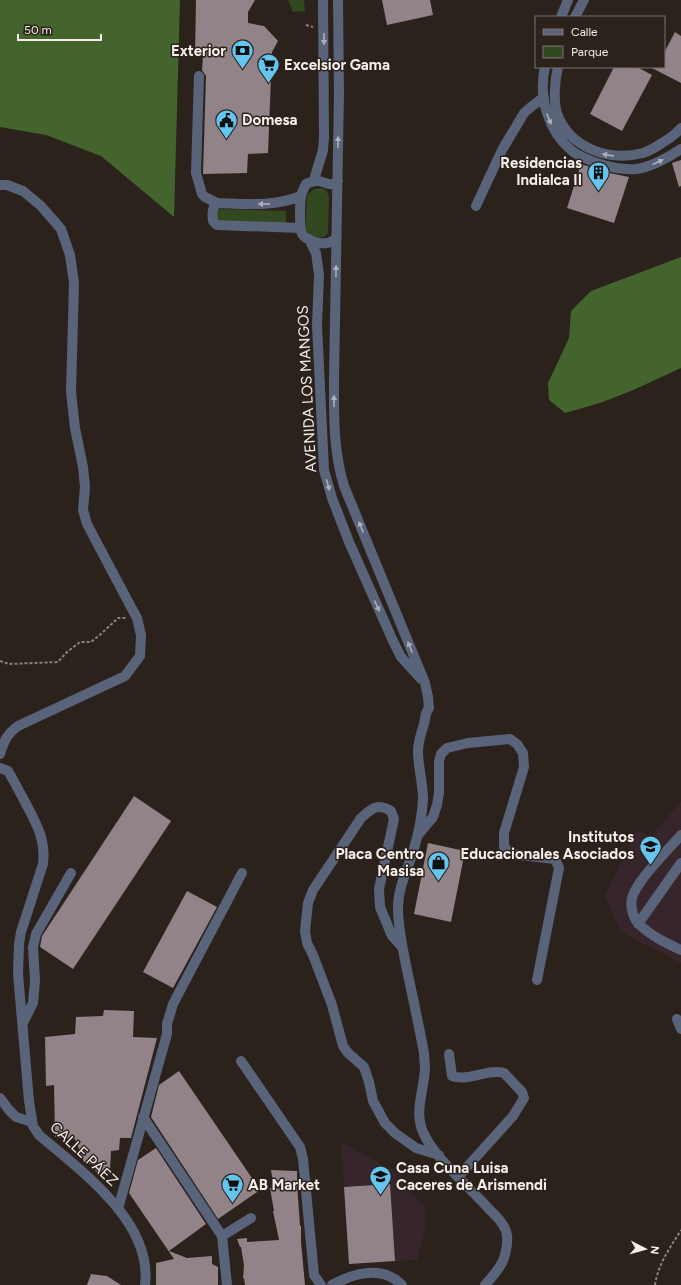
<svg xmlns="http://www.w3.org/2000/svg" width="681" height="1285" font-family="Figtree,sans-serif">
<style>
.education{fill:#37252c}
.green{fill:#314821}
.forest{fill:#44642e}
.building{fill:#918388}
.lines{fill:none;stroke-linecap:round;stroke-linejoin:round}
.path{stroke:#8a817c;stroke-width:2;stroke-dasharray:3 2;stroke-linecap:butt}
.minor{stroke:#59637a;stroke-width:10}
.oneway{fill:#aeafb7}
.labels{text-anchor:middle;stroke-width:3;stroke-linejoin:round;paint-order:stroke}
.poi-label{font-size:15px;font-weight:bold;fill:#f4ede9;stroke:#2b221c;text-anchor:end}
.street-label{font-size:15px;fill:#f4ede9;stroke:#2b221c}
</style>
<rect width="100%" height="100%" fill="#2b221c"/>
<path class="education" d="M681,801V963L620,931L605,896L637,830L651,837Z
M341,1142L402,1175L404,1185L425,1207V1229L417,1260L349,1264Z"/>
<path class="green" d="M288,0H304L305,11L293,12Z
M322,188L326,190L329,196L328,233L324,237L313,238L305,233L307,195L314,189Z
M220,209L286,211V225L220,220L217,218V212Z"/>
<path class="forest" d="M0,0H180L174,217L101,156L46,135L0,127Z
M681,257V368L631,391L600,403L565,413L549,400L548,383L569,338L571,311L591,291Z"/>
<path class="building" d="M196,0H255L248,12V23L264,26L278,41L272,52L268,153L248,154L247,173L203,174L206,76L202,70L203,56H195Z
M382,0H430L433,15L387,25Z
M675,32L681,36V83L650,67H664V53Z
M614,67H637L652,75L622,131L590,114Z
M681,160V186L679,187L672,163Z
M581,164L605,172L629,177L614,223L567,208Z
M134,796L171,821L73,969L40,947L42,936Z
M428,843L465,851L451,922L414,914Z
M187,891L217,907L173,988L143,972Z
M104,1010L134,1011L133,1037L157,1038L131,1138H120L119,1150L111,1151L110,1171L96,1172L94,1165L84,1162L75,1139L55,1137L54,1085L46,1086L45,1037L75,1034L76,1017L103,1016Z
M179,1071L260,1190L218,1219L151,1117L159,1085Z
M156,1148L206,1224L169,1251L187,1258L212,1256V1264L218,1267V1285H156V1263L174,1259L129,1193L138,1160Z
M271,1170L297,1171V1183L300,1226H301V1242L305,1285H245L244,1278L243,1279L244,1265L241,1247H240L237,1239L247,1238V1242L279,1240L273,1211H274L270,1188H274Z
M390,1184L395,1261L349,1264L344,1187Z
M91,1274L107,1276L121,1285H87Z"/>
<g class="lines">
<path class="path" d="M306,25L313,27
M0,661L9,664L58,662L67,652L80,642H91L101,634L118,618H126
M655,1285C658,1264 670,1248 681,1230"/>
<path class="minor" d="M338,0L339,92L334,378C334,414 333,450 344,486L425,683L428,697L429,708C424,714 426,717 424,724C421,733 418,742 418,751C418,767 423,783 423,799C422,817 418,836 413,852C407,871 398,888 398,908C398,928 403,950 407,970C413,998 419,1026 424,1053C424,1058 425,1064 425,1069C424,1090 414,1112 423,1132C434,1158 470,1187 489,1209C496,1216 506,1225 507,1236C508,1245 505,1259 500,1266C496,1273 490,1279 485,1285
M561,17L568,0
M575,17L584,0
M545,67C538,97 548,131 572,151C580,157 589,160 597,163C609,167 623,170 636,169C652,167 669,157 681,149
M558,67C555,79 553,100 557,113C569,148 609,162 643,153C649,151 656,147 662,143C669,139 675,135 681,128
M199,76L196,173L202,194L205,197L217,203
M314,180L323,150L324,137L323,0
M0,185H7L23,191L41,206L61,229L70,255L74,283L71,392L75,428L83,467L85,487L83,510L87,524L131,607L137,618L141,635L140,656L125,676L18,726C7,734 4,741 0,754
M476,206L502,150L524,113L531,107L544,97
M300,228L217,225L213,221C212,213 212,208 217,203C247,204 273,207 301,196
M336,238C331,243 327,244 319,243C314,242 305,239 302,234C299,228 300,203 301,196C302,192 304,188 306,184C309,183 312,181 316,181C324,180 330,189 338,181
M309,239L316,253L319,275L317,325L324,470L332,498L349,542L393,641L401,657L421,679
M0,768L8,771C14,781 19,791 25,802C36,823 46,839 43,864L21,932L19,944L18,974L29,1101L33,1126L39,1135C81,1171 153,1222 145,1285
M418,835L433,817L437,805L439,793V761L441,754L447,748L468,743L510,739L517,744L523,753L524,767L504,833V847L511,854L555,859L559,868L537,980
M681,835C668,850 637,880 632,898C630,906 633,919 639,924C651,936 666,943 681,950
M638,924L681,863
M402,947L392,936L380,907L379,889L394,819L391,811C377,803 372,808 361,818L313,890L308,903L305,931L307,943L313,955L332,1005L343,1046L348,1053L364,1067L369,1082L373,1101L385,1123L395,1133L416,1148L439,1155
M677,1019L681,1029
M23,1023L33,1003L35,981L33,947L36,934L71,873
M449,1054L452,1076C469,1082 488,1068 504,1073L522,1092L524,1098L513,1116L458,1177
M241,1061L300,1147L303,1159L314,1275L321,1285
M0,1098L9,1110L16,1117L32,1122
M143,1117L222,1236
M118,1209L167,1034V1024L173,1004L242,873
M227,1285L222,1236L251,1218
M332,1285C354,1273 382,1265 402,1285"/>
</g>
<defs><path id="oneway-solid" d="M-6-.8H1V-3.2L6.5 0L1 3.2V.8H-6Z"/></defs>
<g class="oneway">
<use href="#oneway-solid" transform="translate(324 39) rotate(91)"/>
<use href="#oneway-solid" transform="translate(549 119) rotate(67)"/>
<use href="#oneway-solid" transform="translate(338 142) rotate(-89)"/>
<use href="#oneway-solid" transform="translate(608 155) rotate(-169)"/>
<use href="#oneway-solid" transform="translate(658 162) rotate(-24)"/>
<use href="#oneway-solid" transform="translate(264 204) rotate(179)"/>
<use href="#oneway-solid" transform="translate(336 271) rotate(-89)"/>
<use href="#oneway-solid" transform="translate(334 401) rotate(-90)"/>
<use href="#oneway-solid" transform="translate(328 485) rotate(74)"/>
<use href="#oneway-solid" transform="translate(361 527) rotate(-112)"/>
<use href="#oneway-solid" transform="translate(377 606) rotate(66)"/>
<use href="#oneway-solid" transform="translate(410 647) rotate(-112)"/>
</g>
<defs>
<symbol id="bank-pin" viewBox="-11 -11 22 30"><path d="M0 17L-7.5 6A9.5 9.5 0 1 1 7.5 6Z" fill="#64c5ee" stroke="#2b221c"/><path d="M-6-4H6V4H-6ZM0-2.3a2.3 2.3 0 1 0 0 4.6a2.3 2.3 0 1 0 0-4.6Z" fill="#111"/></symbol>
<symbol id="supermarket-pin" viewBox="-11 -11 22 30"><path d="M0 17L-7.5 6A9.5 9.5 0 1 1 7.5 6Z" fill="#64c5ee" stroke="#2b221c"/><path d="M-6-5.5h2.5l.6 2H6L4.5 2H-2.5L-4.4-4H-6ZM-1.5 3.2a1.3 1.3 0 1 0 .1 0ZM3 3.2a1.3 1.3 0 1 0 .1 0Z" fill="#111"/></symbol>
<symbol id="civic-pin" viewBox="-11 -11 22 30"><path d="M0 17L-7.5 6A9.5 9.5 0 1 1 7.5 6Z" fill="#64c5ee" stroke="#2b221c"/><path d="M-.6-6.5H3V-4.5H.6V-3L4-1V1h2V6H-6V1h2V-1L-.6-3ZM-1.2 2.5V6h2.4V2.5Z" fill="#111"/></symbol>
<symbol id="building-pin" viewBox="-11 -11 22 30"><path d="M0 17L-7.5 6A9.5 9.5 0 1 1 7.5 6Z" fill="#64c5ee" stroke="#2b221c"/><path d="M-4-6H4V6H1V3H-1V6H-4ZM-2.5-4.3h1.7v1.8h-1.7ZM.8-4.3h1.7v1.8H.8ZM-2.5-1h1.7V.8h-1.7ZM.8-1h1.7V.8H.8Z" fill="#111"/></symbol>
<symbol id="school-pin" viewBox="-11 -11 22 30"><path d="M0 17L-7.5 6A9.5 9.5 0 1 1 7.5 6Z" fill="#64c5ee" stroke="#2b221c"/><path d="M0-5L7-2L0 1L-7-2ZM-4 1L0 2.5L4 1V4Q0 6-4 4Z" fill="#111"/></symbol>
<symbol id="shop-pin" viewBox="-11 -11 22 30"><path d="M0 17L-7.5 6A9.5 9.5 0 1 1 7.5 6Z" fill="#64c5ee" stroke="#2b221c"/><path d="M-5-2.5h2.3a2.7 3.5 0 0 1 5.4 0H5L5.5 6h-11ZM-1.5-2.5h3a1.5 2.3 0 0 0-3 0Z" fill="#111"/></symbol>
</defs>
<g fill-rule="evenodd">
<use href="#bank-pin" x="230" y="38" width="25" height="34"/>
<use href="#supermarket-pin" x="256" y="52" width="25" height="34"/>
<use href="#civic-pin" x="214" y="108" width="25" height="34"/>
<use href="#building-pin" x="586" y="160" width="25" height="34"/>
<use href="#school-pin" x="638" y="834" width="25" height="34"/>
<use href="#shop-pin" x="426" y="850" width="25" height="34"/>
<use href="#school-pin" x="368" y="1164" width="25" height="34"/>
<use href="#supermarket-pin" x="220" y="1172" width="25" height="34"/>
</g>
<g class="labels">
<g class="poi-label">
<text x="226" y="56">Exterior</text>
<text x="284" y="70" text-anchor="start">Excelsior Gama</text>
<text x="242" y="125" text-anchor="start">Domesa</text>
<text x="582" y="168">Residencias<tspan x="582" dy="17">Indialca II</tspan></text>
<text x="634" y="842">Institutos<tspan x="634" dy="17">Educacionales Asociados</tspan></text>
<text x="424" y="859">Placa Centro<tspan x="424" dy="17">Masisa</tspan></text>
<text x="396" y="1173" text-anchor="start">Casa Cuna Luisa<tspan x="396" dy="17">Caceres de Arismendi</tspan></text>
<text x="248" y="1190" text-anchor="start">AB Market</text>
</g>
<g class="street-label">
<text transform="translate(307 389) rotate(-93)" y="5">AVENIDA LOS MANGOS</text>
<text transform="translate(84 1154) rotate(43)" y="5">CALLE PÁEZ</text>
</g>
</g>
<rect x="535" y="16" width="130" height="52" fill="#2b221c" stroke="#7b736e"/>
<rect x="543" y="29" width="20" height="6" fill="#59637a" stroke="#7b736e"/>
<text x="571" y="36" font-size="12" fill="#f4ede9">Calle</text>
<rect x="543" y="46" width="20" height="12" fill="#314821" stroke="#7b736e"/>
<text x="571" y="56" font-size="12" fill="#f4ede9">Parque</text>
<g transform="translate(645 1249) rotate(96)" stroke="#2b221c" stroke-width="3" paint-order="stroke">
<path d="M0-3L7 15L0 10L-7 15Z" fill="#f4ede9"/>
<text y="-6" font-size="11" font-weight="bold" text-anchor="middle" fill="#f4ede9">N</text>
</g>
<path d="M18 34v6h83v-6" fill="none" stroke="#f4ede9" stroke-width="2"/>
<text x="24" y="34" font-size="12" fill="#f4ede9" stroke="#2b221c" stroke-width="3" paint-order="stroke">50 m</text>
</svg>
